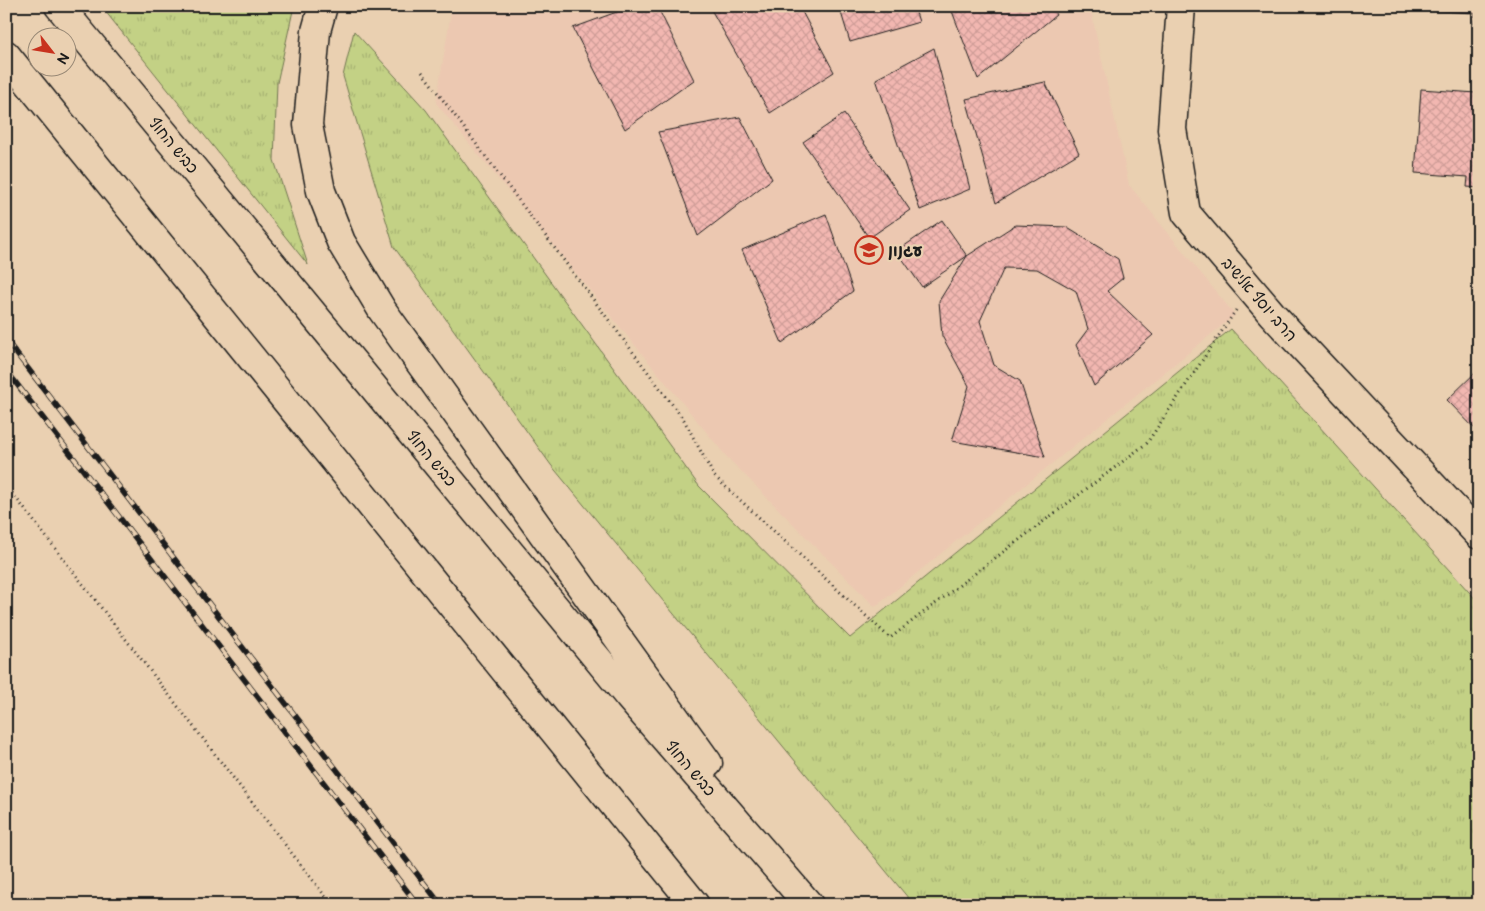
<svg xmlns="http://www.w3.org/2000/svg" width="1485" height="911" font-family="'Balsamiq Sans','Playpen Sans Hebrew',sans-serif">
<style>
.built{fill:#ecc8b1}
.grass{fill:url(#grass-tufts);stroke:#707650}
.building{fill:url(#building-cross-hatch);stroke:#1c1c1c}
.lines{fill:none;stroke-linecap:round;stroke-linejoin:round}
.minor-casing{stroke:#1c1c1c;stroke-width:31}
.highway-casing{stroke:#1c1c1c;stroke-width:31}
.path{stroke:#1c1c1c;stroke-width:3;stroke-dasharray:1 4;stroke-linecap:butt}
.minor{stroke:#ead0b1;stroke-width:28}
.highway{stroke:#ead0b1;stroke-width:28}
.rail-casing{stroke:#1c1c1c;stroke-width:5.5}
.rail{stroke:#ead0b1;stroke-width:4;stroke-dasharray:11;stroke-linecap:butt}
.labels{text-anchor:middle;stroke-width:4.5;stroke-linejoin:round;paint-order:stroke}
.street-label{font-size:16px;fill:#1c1c1c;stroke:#ead0b1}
.poi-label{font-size:16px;font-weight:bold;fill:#1c1c1c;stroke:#ead0b1;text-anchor:start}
</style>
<defs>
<pattern id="grass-tufts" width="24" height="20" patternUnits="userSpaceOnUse" patternTransform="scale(1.25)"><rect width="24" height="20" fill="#c3d185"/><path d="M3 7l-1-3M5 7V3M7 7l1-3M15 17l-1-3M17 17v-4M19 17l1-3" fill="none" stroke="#a7b372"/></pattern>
<pattern id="building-cross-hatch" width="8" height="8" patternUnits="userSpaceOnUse" patternTransform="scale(1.25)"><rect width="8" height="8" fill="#f2b7b1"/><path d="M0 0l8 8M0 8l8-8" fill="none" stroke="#cf9d98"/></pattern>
</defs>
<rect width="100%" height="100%" fill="#ead0b1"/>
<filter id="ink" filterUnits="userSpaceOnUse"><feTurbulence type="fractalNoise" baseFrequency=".02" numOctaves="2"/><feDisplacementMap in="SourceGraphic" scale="10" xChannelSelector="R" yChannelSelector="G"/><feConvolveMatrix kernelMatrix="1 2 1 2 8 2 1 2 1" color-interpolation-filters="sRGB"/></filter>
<g filter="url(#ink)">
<path class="built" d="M452,6H1090L1129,185L1235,315L875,607L726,456L436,103Z"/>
<path class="grass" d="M101,6H294L277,83L274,160L308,265Z
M354,31L426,110L699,486L850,638L1231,329L1479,603V905H914L551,465L394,247L343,76Z"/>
<path class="building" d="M633,6H657L694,80L625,129L573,28Z
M709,6H799L834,72L770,113Z
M839,6H914L919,22L850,42Z
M950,6H1051L1056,15L978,79Z
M1422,6H1479V24H1474L1475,13L1422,10Z
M934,48L970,189L920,210L876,79Z
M1045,82L1079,153L996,203L966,99Z
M1477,83H1479V188L1467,187L1468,177L1415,173L1421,89L1476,93Z
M844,114L910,210L869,238L803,142Z
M740,117L772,179L698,236L658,132Z
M826,214L853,291L782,343L742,250Z
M942,220L967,256L922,287L897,251Z
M1015,225L1066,227L1118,259L1123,278L1107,291L1153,335L1094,386L1076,345L1088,329L1076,291L1037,269L1004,268L980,321L994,365L1020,381L1045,457L952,441L969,386L942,336L939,301L967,256Z
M1479,369V433L1447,400Z"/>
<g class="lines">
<defs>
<path id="minor" d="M1181,6L1172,129L1186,213L1272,314L1479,535"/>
<path id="highway" d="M59,6L629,697L809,905
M323,6L316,31L308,125L321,191L341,242L382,310L708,763
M6,55L695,905"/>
</defs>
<use href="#minor" class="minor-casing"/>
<use href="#highway" class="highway-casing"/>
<path class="path" d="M422,72L684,420L714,476L890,638L1147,443L1236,310
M6,485L332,905"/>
<use href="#minor" class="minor"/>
<use href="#highway" class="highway"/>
<defs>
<path id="rail" d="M6,340L441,905
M6,370L418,905"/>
</defs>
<use href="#rail" class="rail-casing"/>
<use href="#rail" class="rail"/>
</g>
</g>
<defs>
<symbol id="school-ring" viewBox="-11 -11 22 22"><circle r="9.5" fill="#ead0b1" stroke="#c8321e" stroke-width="1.5"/><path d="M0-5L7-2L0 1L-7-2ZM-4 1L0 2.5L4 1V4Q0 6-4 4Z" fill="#c8321e"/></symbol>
</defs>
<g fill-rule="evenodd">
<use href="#school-ring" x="853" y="234" width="32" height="32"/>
</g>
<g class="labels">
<g class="street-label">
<text transform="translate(174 145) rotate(50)" y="6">כביש החוף</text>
<text transform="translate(1260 299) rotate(49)" y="6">הרב יוסף אלישיב</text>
<text transform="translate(432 458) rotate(50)" y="6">כביש החוף</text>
<text transform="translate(691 768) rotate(49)" y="6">כביש החוף</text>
</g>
<g class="poi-label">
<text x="888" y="256">עגנון</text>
</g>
</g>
<rect width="1485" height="911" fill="none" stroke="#ead0b1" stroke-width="25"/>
<rect x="12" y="12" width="1460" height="886" fill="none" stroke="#1c1c1c" stroke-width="2" filter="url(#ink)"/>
<g transform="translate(52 52) rotate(121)"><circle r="24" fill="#ead0b1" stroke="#988875"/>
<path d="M0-4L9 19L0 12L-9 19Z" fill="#c8321e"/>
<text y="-8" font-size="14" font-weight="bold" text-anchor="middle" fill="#1c1c1c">N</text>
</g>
</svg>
